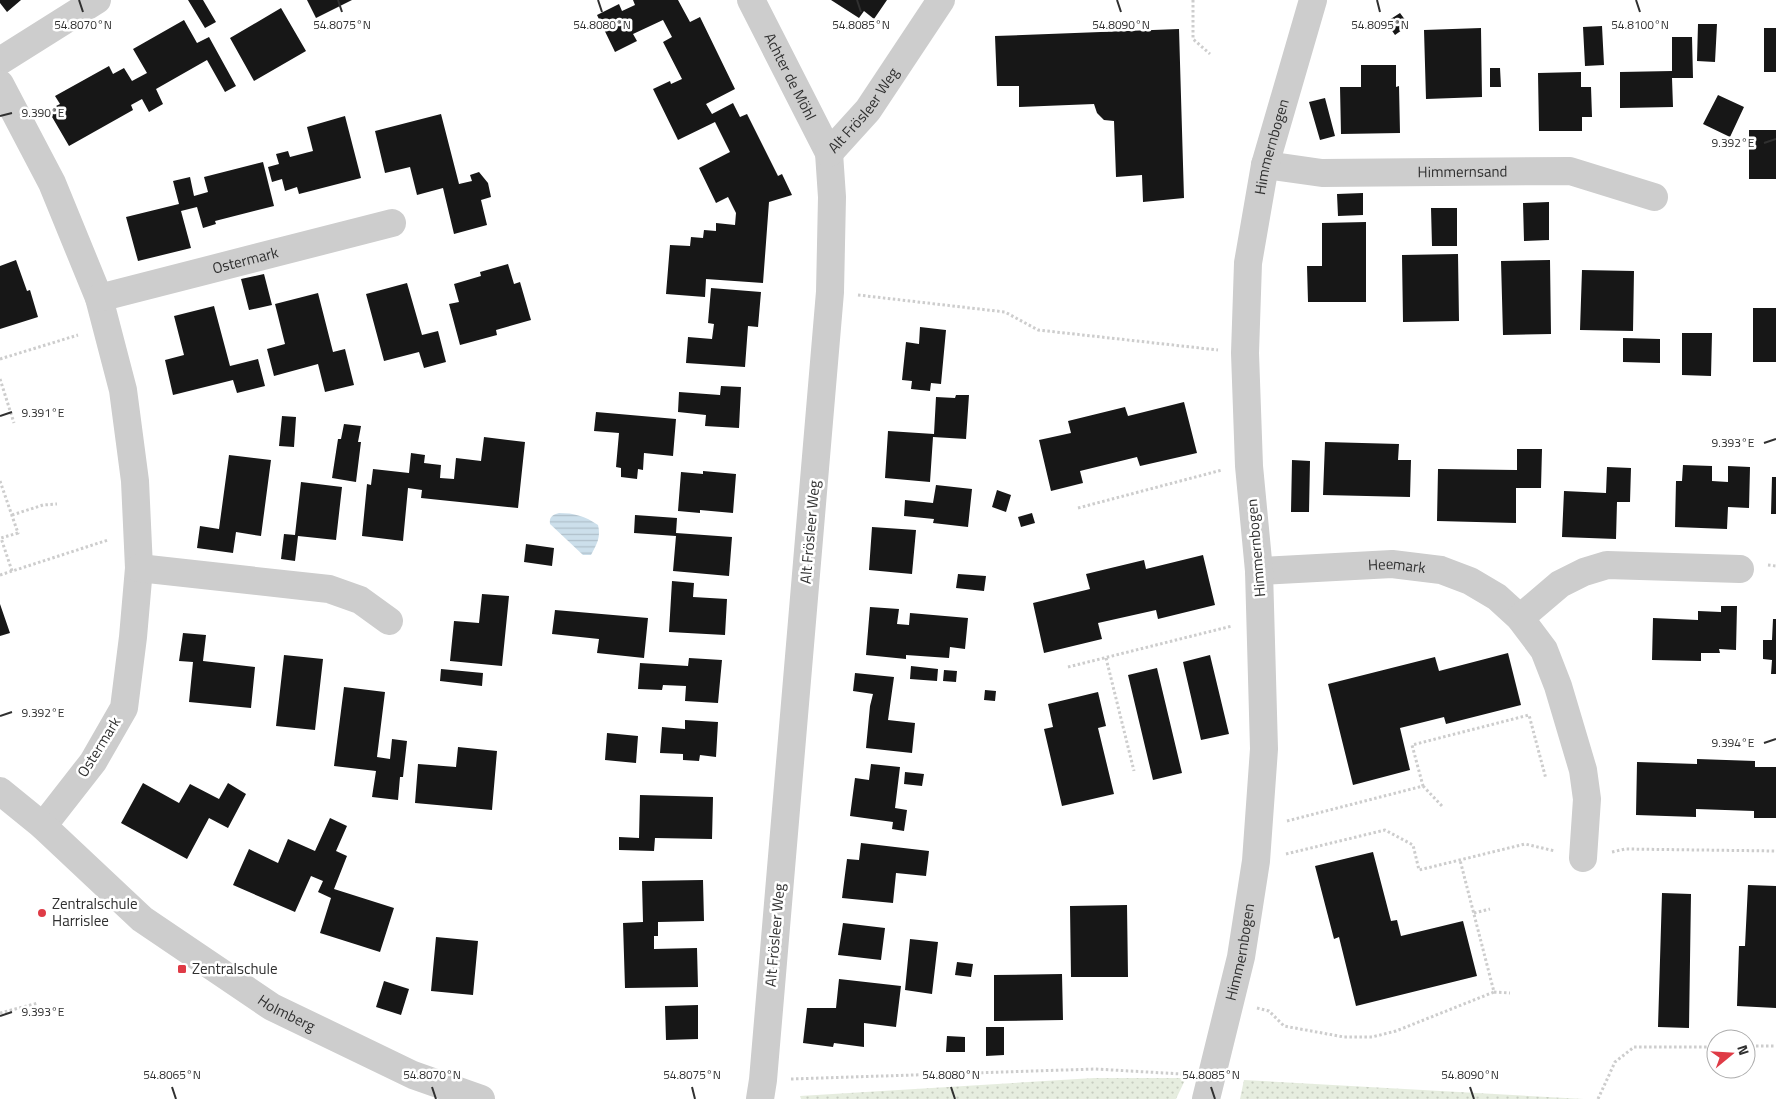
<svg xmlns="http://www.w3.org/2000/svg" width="1776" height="1099" font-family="'Titillium Web',sans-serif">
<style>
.grass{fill:url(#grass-dots)}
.water{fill:url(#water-rules)}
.building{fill:#171717}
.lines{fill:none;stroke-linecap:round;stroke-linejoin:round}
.path{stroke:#cdcdcd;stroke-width:3;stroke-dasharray:2.5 2.5;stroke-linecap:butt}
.minor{stroke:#cdcdcd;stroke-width:28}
.ticks{fill:none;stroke:#303030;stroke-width:2}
.poi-dot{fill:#df3b46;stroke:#fff;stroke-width:2}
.labels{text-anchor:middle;stroke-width:5;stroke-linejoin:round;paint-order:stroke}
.street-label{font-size:15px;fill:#303030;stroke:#fff}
.poi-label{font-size:15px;fill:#303030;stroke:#fff;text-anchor:start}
.ticks-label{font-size:12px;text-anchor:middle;fill:#303030;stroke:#fff;stroke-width:5;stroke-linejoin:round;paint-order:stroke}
</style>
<defs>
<pattern id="grass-dots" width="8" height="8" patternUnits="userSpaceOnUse" patternTransform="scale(1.25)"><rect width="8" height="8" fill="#e6eddf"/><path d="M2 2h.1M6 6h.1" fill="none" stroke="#c6ccc0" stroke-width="1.8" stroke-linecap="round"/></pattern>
<pattern id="water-rules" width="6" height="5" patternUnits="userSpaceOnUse" patternTransform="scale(1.25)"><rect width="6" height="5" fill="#ccdfeb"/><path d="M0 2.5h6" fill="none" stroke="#b0c0ca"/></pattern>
</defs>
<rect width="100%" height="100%" fill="#fff"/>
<path class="grass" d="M1094,1078H1186L1176,1099H801L800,1096Z
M1244,1080L1584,1099H1240Z"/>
<path class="water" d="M559,513C574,513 585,516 598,525C601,537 597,544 591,555H583L550,524C549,517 552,515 559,513Z"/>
<path class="building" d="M0,0H21L7,12L0,3Z
M188,0H203L216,22L205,28Z
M307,0H352L316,18Z
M633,0H678L690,22L700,17L735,89L706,104L712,114L733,103L740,117L747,114L778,176L782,174L792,195L769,202L763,283L706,279L705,297L666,294L670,245L690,246L691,237L703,238L704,230L716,231V223L735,225L736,213L728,197L716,203L699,168L730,152L715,122L678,140L653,89L670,81L671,84L682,79L663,42L672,37L663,20L633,34L637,41L615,52L597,15L619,4L622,11L635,5Z
M831,0H887L874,19L864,11L859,18Z
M281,8L306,51L254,81L230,38Z
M1400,13L1409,25L1395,35L1386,22Z
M184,20L197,43L209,37L236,86L225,92L207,60L156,89L163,104L149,112L142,99L131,105L133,110L69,146L48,110L60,104L55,96L109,66L113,74L124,68L132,81L147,73L133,49Z
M1698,24H1717L1715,62L1697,61Z
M1602,26L1604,65L1585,66L1583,27Z
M1481,28L1482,97L1426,99L1424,30Z
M1764,28H1776V72H1764Z
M1179,29L1184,198L1143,202L1142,175L1116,177L1114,121L1104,120L1097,113L1094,104L1019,107V86H997L995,36Z
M1672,37H1692L1693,78H1672L1673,107L1620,108V72L1672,71Z
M1361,65H1396V87L1399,86L1400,133L1341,134L1340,87H1361Z
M1490,68H1500L1501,87H1490Z
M1581,72V87H1591L1592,117H1582V131H1539L1538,73Z
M1718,95L1744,107L1730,137L1703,124Z
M1325,98L1335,136L1320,140L1309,102Z
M441,114L459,184L472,181L470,175L479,172L488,183L491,197L481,200L487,225L454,234L443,188L417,195L410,167L385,173L375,131Z
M345,116L361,178L299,194L297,187L285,191L282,179L272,182L268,167L279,164L276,154L288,151L290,157L313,151L307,127Z
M1749,130H1776V179H1749Z
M263,162L274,206L215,221L216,224L203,228L197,207L181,211L191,248L138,261L126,217L179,204L173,181L190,177L194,196L208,192L204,177Z
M1363,193V215L1338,216L1337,194Z
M1549,202V240L1524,241L1523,203Z
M1431,208H1457V246H1432Z
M1366,222V302H1308L1307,266H1322V223Z
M1458,254L1459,321L1403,322L1402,255Z
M16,260L27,291L30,290L38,317L0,329V266Z
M1550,260L1551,334L1503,335L1501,261Z
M508,264L514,284L520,282L531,320L496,330L497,335L460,345L449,304L459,302L454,284L481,276L480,272Z
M1582,270L1634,271L1633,331L1580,330Z
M264,274L272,305L249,310L241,279Z
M407,283L422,335L438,331L446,362L424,368L419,352L384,361L366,294Z
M711,288L761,292L758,327L748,326L745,367L686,363L688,337L712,339L714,324L708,323Z
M318,293L333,352L345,349L354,385L325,392L318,364L274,376L267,349L285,344L275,304Z
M214,306L230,366L258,359L265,386L237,393L233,380L173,395L165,360L184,355L174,316Z
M1753,308H1776V362H1753Z
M920,327L946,330L941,384L931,383L930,391L911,389L912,381L902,380L906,342L919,344Z
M1682,333H1712L1711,376L1682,375Z
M1623,338L1660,339V363L1623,362Z
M721,386L741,387L739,428L705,426L706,415L678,412L679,392L720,395Z
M956,395H969L966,439L933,437L930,482L885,478L888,431L934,434L936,397L955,398Z
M1184,402L1197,453L1140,466L1137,457L1080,471L1083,483L1051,491L1039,440L1071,433L1068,421L1125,407L1128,416Z
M596,412L676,419L673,456L644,453L643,470L638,469L637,479L621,477V468L616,467L619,433L594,431Z
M282,416L296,417L294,447L279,446Z
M344,424L361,426L358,442H361L356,482L332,478L338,439H341Z
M484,437L525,442L518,508L421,498L422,490L408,488L403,541L362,536L367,484L371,485L373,469L409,473L411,453L425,455L424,463L441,465L440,478L454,479L456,458L481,461Z
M1325,442L1399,444L1398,460H1411L1410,497L1323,495Z
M1517,449H1542L1541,488H1516V523L1437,521L1438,469L1517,470Z
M229,455L271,460L261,536L236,532L233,553L197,548L200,526L219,529Z
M1292,460L1310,461L1309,512H1291Z
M1683,465L1712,466V481L1728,482V466L1750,467L1749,508L1728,507L1727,529L1675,527L1676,481H1682Z
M1607,467L1631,468L1630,502H1617L1616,539L1562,537L1564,491L1606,493Z
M703,471L736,474L733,513L700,510V513L678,511L681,472L703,474Z
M1772,477H1776V514H1771Z
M301,482L342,487L336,540L298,536L295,561L281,559L284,534L295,535Z
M936,485L972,489L968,527L933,523L934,519L904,516L905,500L933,503Z
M997,490L1011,495L1006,512L992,507Z
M1032,513L1035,523L1021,527L1018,517Z
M635,515L677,518L676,533L732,537L729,576L673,571L676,536L634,533Z
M872,527L916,530L912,574L869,570Z
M526,544L554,548L552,566L524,562Z
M1203,555L1215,605L1158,619L1156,610L1098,623L1102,639L1044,653L1033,603L1090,589L1086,574L1144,560L1146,569Z
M958,574L986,576L984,591L956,588Z
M672,581L694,583L693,597L727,599L725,635L669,632Z
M482,594L509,596L502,666L450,661L454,621L479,623Z
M0,604L10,633L0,636Z
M1721,606H1737L1736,650L1719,649L1720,653H1701V661L1652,660L1653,618L1698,620V611L1721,612Z
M870,607L899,609L897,624L909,625L910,613L968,618L965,649L950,647L949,658L906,655V659L866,655Z
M555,610L648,618L644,658L597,653L599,639L552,634Z
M1773,619H1776V674H1771L1772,660L1763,659V640H1772Z
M183,633L206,635L203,661L255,667L251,708L189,702L193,662L179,661Z
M1508,653L1521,705L1446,724L1444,717L1400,728L1410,770L1353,785L1328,684L1435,657L1439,671Z
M284,655L323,659L315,730L276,726Z
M1210,655L1229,734L1201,740L1183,662Z
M689,658L722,660L718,703L685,701L686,686L663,685L662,690L638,689L640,663L688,666Z
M911,666L938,669L937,681L910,679Z
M1157,668L1182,773L1153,780L1128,675Z
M441,669L483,673L482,686L440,681Z
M944,670L957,671L956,682L943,681Z
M855,673L894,677L888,720L915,723L912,753L866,748L870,706L873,694L853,691Z
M344,687L385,692L377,757L390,759L392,739L407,741L403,777H400L398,800L372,797L376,771L334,766Z
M985,690L996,691L995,701L984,700Z
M1098,692L1106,726L1098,728L1114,794L1062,806L1044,729L1053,727L1048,704Z
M685,720L718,722L716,757L700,755L699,761L683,760V754L660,753L662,727L685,729Z
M607,733L638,736L636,763L605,760Z
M458,747L497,751L492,810L415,803L418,764L456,767Z
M1697,759L1755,761V767H1776V818H1754V811L1696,809V817L1636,815L1637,762L1697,764Z
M871,764L900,767L895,808L907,810L904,831L892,829L893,822L850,816L855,778L869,780Z
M905,772L924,774L922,786L904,784Z
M143,783L179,803L190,784L219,799L228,783L246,794L228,828L209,818L187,859L121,823Z
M640,795L713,797L712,839L655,838L654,851L619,850V837L639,838Z
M330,818L347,826L336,851L347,856L334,889L394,908L380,952L320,933L331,898L318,892L323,881L311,876L295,912L233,885L249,849L278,863L288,839L315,851Z
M861,843L929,851L926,876L896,873L893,903L842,898L847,859L859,860Z
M1373,852L1391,921L1397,920L1401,936L1463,921L1477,976L1356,1006L1339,937L1334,939L1315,866Z
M703,880L704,921L658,922V936H654V949L697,948L698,987L625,988L623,923L643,922L642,881Z
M1748,885L1776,886V1008L1737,1006L1739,946H1745Z
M1662,893L1691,894L1689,1028L1658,1027Z
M1127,905L1128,977H1071L1070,906Z
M843,923L885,928L881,960L838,955Z
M436,937L478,941L473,995L431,991Z
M910,939L938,942L932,994L905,990Z
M957,962L973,964L971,977L955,975Z
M1062,974L1063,1020L994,1021V975Z
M839,979L901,986L896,1027L864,1023V1047L834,1043L833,1047L803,1043L807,1008H836Z
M384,981L409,989L401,1015L376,1007Z
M698,1005V1039L666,1040L665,1006Z
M986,1027H1004V1055L986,1056Z
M947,1036L965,1037V1052H946Z"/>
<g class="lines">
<path class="path" d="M1193,0V39L1210,54
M858,295L1005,312L1038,330L1218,350
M0,359L78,335
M0,379L14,423
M0,481L18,533L1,538L12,571
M1078,508L1222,470
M12,515L43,505L57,504
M1768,565L1776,566
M0,575L108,540
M1106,658L1134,771
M1068,667L1232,626
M1423,786L1442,806
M1287,821L1423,786L1412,745L1529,715L1546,779
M1612,852L1625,849L1776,851
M1286,854L1385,830L1413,845L1419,870L1525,844L1555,851
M1474,913L1490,909
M1494,992L1510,993
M1257,1008L1269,1011L1284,1026L1344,1037H1372L1396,1031L1494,992L1460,860
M0,1013L38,1003
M1746,1046H1776
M791,1079L1095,1069L1182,1074
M1598,1099L1615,1062L1634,1047H1716"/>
<g class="minor">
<path id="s1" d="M751,0L829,153L832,197L830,292L763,1080L760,1099"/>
<path d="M0,61L97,0"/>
<path d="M0,84L52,183L99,298L123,390L135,481L139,568L133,637L124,708L93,762L43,826"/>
<path id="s2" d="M829,153L868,110L941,0"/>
<path id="s3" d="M1265,165L1322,173L1570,171L1654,197"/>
<path id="s4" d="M99,298L392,223"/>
<path d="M139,568L329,589L360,600L389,621"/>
<path id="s5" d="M1259,571L1392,564L1441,570L1470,581L1497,597L1520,618L1544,650L1558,686L1583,770L1587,799L1583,858"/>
<path d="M1520,618L1560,584L1584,572L1607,565L1740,569"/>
<path id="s6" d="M0,791L43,826L142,919L272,1007L413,1075L481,1099"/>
<path id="s7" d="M1206,1099L1241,957L1256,861L1264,749L1259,571L1249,466L1245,353L1248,263L1265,165L1313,0"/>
</g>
</g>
<path class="ticks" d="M79,0L83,12M338,0L342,12M598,0L602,12M857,0L861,12M1117,0L1121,12M1377,0L1380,12M1636,0L1640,12M0,116L12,113M1764,143L1776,139M0,416L12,412M1764,443L1776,439M0,716L12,712M1764,743L1776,739M0,1016L12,1012M172,1087L176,1099M432,1087L436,1099M692,1087L695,1099M951,1087L955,1099M1211,1087L1215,1099M1470,1087L1474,1099"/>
<g class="poi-dot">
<circle cx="42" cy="913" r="5"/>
<rect x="177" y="964" width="10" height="10" rx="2.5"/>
</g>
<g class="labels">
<g class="street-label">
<text dy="5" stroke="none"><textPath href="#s1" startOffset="86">Achter de Möhl</textPath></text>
<text dy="5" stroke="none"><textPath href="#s2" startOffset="55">Alt Frösleer Weg</textPath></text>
<text dy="5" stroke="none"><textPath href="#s7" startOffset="961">Himmernbogen</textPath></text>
<text dy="5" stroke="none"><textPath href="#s3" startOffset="198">Himmernsand</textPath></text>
<text dy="5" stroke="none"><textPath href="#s4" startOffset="151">Ostermark</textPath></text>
<text transform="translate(810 532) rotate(-85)" y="5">Alt Frösleer Weg</text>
<text transform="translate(1256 548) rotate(-95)" y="5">Himmernbogen</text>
<text dy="5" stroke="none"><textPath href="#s5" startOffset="138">Heemark</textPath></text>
<text transform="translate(99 747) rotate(-58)" y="5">Ostermark</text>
<text transform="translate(775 935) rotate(-85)" y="5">Alt Frösleer Weg</text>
<text dy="5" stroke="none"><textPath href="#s7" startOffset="151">Himmernbogen</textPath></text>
<text dy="5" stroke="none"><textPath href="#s6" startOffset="364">Holmberg</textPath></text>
</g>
<g class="poi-label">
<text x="52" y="909">Zentralschule<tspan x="52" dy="17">Harrislee</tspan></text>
<text x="192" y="974">Zentralschule</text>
</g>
</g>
<g class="ticks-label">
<text x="83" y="29">54.8070°N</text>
<text x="342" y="29">54.8075°N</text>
<text x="602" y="29">54.8080°N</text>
<text x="861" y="29">54.8085°N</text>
<text x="1121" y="29">54.8090°N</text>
<text x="1380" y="29">54.8095°N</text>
<text x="1640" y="29">54.8100°N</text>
<text x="43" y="117">9.390°E</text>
<text x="1733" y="147">9.392°E</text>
<text x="43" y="417">9.391°E</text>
<text x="1733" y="447">9.393°E</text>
<text x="43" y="717">9.392°E</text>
<text x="1733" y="747">9.394°E</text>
<text x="43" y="1016">9.393°E</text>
<text x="172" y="1079">54.8065°N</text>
<text x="432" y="1079">54.8070°N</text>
<text x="692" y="1079">54.8075°N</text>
<text x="951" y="1079">54.8080°N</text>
<text x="1211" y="1079">54.8085°N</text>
<text x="1470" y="1079">54.8090°N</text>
</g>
<g transform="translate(1731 1054) rotate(72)"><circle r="24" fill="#ffffff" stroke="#acacac"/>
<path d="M0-4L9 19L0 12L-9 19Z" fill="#df3b46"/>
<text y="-8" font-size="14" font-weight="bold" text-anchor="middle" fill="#303030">N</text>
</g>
</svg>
